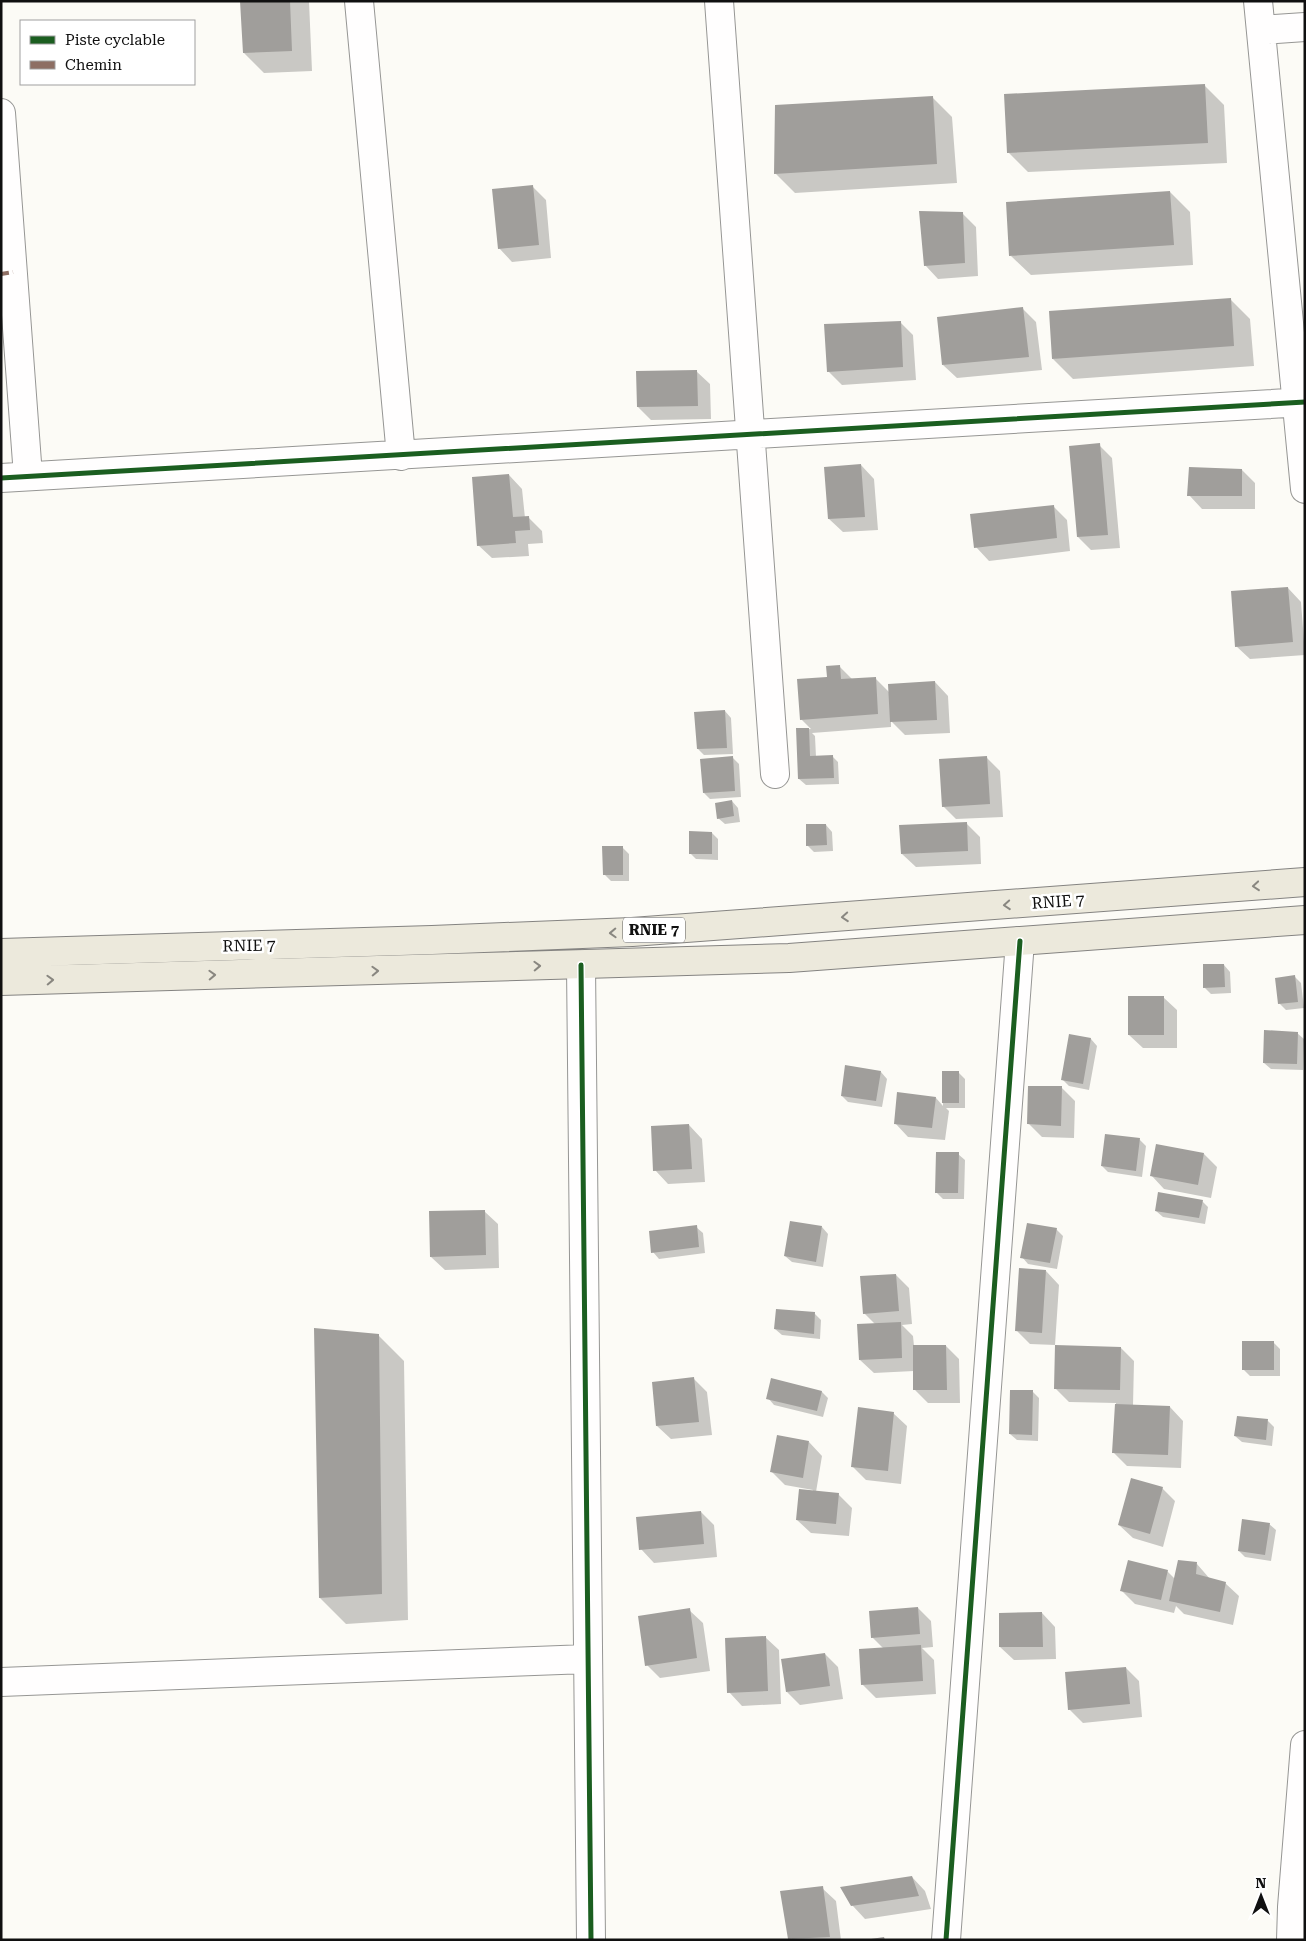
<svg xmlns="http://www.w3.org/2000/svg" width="1306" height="1941" font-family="'Roboto Serif',serif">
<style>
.shadow{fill:#0003}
.building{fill:#a09e9b}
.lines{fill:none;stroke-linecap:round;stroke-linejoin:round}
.minor-casing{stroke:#969694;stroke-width:30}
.primary-casing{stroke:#848381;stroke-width:30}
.minor{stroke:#fffefe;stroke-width:28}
.primary{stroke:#ece9dc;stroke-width:28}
.quiet{stroke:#8d6e63;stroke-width:4;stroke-dasharray:8 4;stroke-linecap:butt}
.cycleway-casing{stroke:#fff;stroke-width:8}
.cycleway{stroke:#1b5e20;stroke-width:5}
.oneway{stroke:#898780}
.labels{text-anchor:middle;stroke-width:5;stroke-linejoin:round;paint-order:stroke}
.shield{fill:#fff;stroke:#585858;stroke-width:1}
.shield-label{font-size:15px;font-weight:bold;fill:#101010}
.street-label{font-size:16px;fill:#101010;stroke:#fff}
</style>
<rect width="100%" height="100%" fill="#fcfbf6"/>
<path class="shadow" d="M241,1H309L312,71L264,73L244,53Z
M1204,85L1224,105L1227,163L1028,172L1008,152Z
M932,97L952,117L957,183L795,193L775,173Z
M532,186L546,200L551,258L512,262L499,248Z
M1170,192L1190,212L1193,265L1031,275L1011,256Z
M963,214L976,227L978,276L938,279L925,265Z
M1230,299L1250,319L1254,366L1073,379L1053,359Z
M1023,309L1036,322L1042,370L957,378L943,365Z
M900,322L913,335L916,380L842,385L828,371Z
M696,371L710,384L711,419L651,420L638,407Z
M1099,445L1112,458L1120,548L1091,550L1078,537Z
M861,465L874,479L878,530L843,532L829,519Z
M1242,470L1255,483V509H1202L1189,495Z
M509,475L522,489L525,518L528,517L542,531L543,543L528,544L529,556L492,558L478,545Z
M1053,506L1067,520L1070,551L989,561L976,547Z
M1288,588L1301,602L1305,655L1250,659L1236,646Z
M839,666L853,680L875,678L889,692L935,682L948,696L950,733L905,735L891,721V727L812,733L815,736L816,757L832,756L838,762L839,784L806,785L799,779L797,730L811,729L801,719L828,678Z
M725,711L731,718L733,754L704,755L698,749Z
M732,757L739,764L741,797L710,799L704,793Z
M987,758L1000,771L1003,817L956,819L943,806Z
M732,801L738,808L740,822L725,824L718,818Z
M966,823L980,837L981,864L916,867L902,854Z
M826,825L832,832L833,851L814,852L807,845Z
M712,833L718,839V860L696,859L690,853Z
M622,847L629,854V881H611L605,875Z
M1224,965L1230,972L1231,993L1211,994L1204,987Z
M1295,977L1301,983L1304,1008L1286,1010L1279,1003Z
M1163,997L1177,1010V1048H1143L1129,1035Z
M1297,1033L1304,1039L1303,1070L1271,1069L1264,1063Z
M1070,1036L1091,1039L1097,1046L1089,1090L1069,1086L1063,1080Z
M881,1072L887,1079L882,1107L848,1102L842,1096Z
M943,1073H959L965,1079V1108H946L949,1111L945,1140L908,1137L895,1123L936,1098L943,1106Z
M1061,1087L1075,1101L1074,1138L1042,1137L1029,1124Z
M689,1125L702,1139L705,1182L668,1184L655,1170Z
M1139,1139L1146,1146L1142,1177L1108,1172L1102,1166Z
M958,1154L965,1160L964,1199H943L936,1192Z
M1204,1154L1217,1167L1211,1198L1164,1189L1151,1175Z
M1202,1201L1208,1207L1205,1224L1163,1217L1156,1211Z
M484,1211L498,1224L499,1268L445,1270L431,1257Z
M696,1227L703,1233L705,1253L659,1259L653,1252Z
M822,1227L828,1234L823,1267L792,1262L785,1256Z
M1056,1229L1063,1236L1057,1269L1028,1264L1022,1257Z
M1046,1271L1059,1285L1055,1345L1030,1344L1016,1330Z
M896,1275L909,1288L912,1324L902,1325L913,1336L914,1346H946L959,1359L960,1403H928L915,1390L914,1371L874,1373L860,1360L875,1324L864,1313Z
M815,1314L821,1320L820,1339L782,1335L775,1329Z
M316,1330L378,1335L404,1361L408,1620L346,1624L320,1598Z
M1273,1342L1280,1349V1376H1250L1243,1369Z
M1121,1348L1134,1361L1133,1406L1170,1407L1183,1421L1181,1468L1127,1466L1113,1452L1116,1403L1069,1402L1055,1388Z
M694,1379L707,1392L712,1435L671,1439L657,1426L653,1383Z
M822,1392L828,1398L823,1417L774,1405L768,1398Z
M1033,1392L1039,1398L1038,1441L1017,1440L1010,1434Z
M893,1413L907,1426L901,1484L866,1480L853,1467Z
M1268,1421L1274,1427L1272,1446L1242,1442L1235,1436Z
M809,1442L822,1456L816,1492L838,1494L852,1508L849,1536L811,1533L797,1520L813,1490L785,1485L771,1471Z
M1162,1488L1175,1501L1163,1547L1133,1538L1119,1525Z
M701,1512L714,1525L717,1557L654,1563L641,1549Z
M1269,1524L1276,1530L1271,1561L1245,1557L1239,1551Z
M1197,1564L1210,1579L1225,1583L1239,1596L1233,1625L1184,1614L1176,1606L1174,1613L1135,1604L1121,1590L1167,1571L1175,1579Z
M918,1608L931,1621L933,1647L922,1648L934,1660L936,1694L876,1698L862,1684L883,1648L872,1637Z
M689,1610L703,1623L710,1671L660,1678L647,1665Z
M1042,1613L1055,1627L1056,1659L1014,1660L1000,1647Z
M765,1637L779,1650L781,1704L742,1706L729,1692Z
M825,1654L838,1667L843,1699L800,1705L787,1692Z
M1126,1668L1139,1681L1142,1717L1083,1723L1069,1709Z
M912,1877L925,1891L931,1909L865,1919L852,1905Z
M822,1888L836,1901L841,1940H791Z"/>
<path class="building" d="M240,1H290L292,51L243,53Z
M1205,84L1208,143L1007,153L1004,94Z
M933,96L937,164L774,174L775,105Z
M533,185L539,245L498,249L492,189Z
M1170,191L1174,245L1009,256L1006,202Z
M919,211L963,212L965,263L924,266Z
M1231,298L1234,346L1052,359L1049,311Z
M1023,307L1029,357L942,365L937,317Z
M901,321L903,367L827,372L824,324Z
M697,370L698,406L637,407L636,371Z
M1100,443L1108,535L1077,537L1069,446Z
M861,464L865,517L828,519L824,467Z
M1189,467L1242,469V496H1187Z
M509,474L513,517L529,516L530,530L515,531L516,543L477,546L472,477Z
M1054,505L1057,538L974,548L970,514Z
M1288,587L1293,642L1235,647L1231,591Z
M840,665L841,679L876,677L878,714L800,720L797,679L827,677L826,666Z
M935,681L937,720L890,722L888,684Z
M725,710L727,748L697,749L694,712Z
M796,728H809L810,756L833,755L834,778L798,779Z
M733,756L735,791L703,793L700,759Z
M987,756L990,804L942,807L939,759Z
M732,800L734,816L717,819L715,803Z
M967,822L968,851L901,854L899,825Z
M806,824H826L827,845L806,846Z
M689,831L712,832V854H689Z
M602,846H623V875H603Z
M1203,964H1224L1225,987L1203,988Z
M1295,975L1298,1002L1278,1004L1275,978Z
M1128,996H1164V1035H1128Z
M1264,1030L1298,1032L1297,1064L1263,1063Z
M1069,1034L1091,1038L1083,1084L1061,1080Z
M845,1065L881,1071L876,1101L841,1096Z
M942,1071H959V1103H942Z
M1028,1086H1062L1061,1126L1027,1124Z
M897,1092L936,1097L932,1128L894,1124Z
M689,1124L692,1169L653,1171L651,1126Z
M1105,1134L1140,1138L1136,1171L1101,1166Z
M1156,1144L1204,1153L1198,1185L1150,1176Z
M936,1152H959L958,1193H935Z
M1158,1192L1203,1200L1199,1218L1155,1211Z
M485,1210L486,1255L430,1257L429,1211Z
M790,1221L822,1226L816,1262L784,1256Z
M1027,1223L1057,1228L1050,1263L1020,1258Z
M697,1225L699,1247L651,1253L649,1231Z
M1019,1268L1046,1270L1042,1333L1015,1331Z
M896,1274L899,1311L863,1314L860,1276Z
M776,1309L815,1312L814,1334L774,1329Z
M901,1322L902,1358L859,1360L857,1324Z
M314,1328L379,1334L382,1594L319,1598Z
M1242,1341H1274V1370H1242Z
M913,1345H946L947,1390H913Z
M1055,1345L1121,1347L1120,1390L1054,1389Z
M694,1377L699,1422L656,1426L652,1382Z
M771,1378L822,1391L817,1411L766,1399Z
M1010,1390H1033L1032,1435L1009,1434Z
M1115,1404L1170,1406L1168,1455L1112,1453Z
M858,1407L894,1412L888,1471L851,1467Z
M1237,1416L1268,1419L1266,1440L1234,1436Z
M777,1435L809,1441L803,1478L770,1472Z
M1131,1478L1163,1487L1150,1534L1118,1525Z
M799,1489L839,1493L836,1524L796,1520Z
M701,1511L704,1544L639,1550L636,1517Z
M1242,1519L1270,1523L1265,1555L1238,1551Z
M1128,1560L1168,1570L1161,1600L1120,1591Z
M1178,1560L1197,1562L1196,1574L1226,1582L1220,1612L1169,1601Z
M918,1607L920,1634L871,1638L869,1611Z
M690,1608L697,1658L645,1666L638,1616Z
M1042,1612L1043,1647H999V1613Z
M766,1636L768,1691L727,1693L725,1638Z
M921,1645L923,1681L861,1685L859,1649Z
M825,1653L830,1686L786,1692L781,1659Z
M1126,1667L1130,1704L1068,1710L1065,1672Z
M912,1876L919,1896L851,1906L840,1887Z
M823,1886L830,1937L788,1939L780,1891Z
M884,1937L885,1940H871V1939Z"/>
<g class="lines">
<defs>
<path id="minor" d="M359,1L401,456
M719,1L775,774
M1258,1L1305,489
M1261,30L1305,27
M1,113L28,476
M1,478L1305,402
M581,965L591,1940
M1,1682L587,1659
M946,1940L1020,941
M1291,1940L1292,1907L1305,1745"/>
<path id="primary" d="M1,953L432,940L632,932L1305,882
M1,981L789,958L1305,920"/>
</defs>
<use href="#minor" class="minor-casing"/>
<use href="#primary" class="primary-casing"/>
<use href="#minor" class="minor"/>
<use href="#primary" class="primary"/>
<path class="quiet" d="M1,274L13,272"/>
<defs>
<path id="cycleway" d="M1,478L1305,402
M581,965L591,1940
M946,1940L1020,941"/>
</defs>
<use href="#cycleway" class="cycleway-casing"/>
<use href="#cycleway" class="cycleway"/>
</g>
<defs><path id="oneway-chevron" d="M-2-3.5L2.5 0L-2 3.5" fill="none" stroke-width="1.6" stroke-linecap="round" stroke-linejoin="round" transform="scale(1.25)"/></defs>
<g class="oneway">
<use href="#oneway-chevron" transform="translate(1256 886) rotate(175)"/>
<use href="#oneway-chevron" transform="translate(1007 905) rotate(176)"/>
<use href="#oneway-chevron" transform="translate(845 917) rotate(176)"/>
<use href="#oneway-chevron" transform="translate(613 933) rotate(178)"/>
<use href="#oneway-chevron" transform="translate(537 966) rotate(-2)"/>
<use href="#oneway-chevron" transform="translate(375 971) rotate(-2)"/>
<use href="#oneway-chevron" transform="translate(212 975) rotate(-2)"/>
<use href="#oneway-chevron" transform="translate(50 980) rotate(-2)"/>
</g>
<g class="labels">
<rect class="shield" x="623" y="917.5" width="62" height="25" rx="4"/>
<g class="shield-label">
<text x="654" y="935">RNIE 7</text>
</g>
<g class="street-label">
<text transform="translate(1058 901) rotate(-4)" y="6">RNIE 7</text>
<text transform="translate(249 945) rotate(-1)" y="6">RNIE 7</text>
</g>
</g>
<rect width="1306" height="1941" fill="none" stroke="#101010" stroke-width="5"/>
<rect x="20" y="20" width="175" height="65" fill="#ffffff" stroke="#9f9f9f"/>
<rect x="30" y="36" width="25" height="8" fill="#1b5e20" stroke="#9f9f9f"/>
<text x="65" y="45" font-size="15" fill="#101010">Piste cyclable</text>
<rect x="30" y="61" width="25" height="8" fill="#8d6e63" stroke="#9f9f9f"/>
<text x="65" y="70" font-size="15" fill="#101010">Chemin</text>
<g transform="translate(1261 1896)" stroke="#ffffff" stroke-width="4" paint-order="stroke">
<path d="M0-4L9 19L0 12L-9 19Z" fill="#101010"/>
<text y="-8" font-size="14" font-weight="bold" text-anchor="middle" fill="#101010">N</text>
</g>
</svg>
